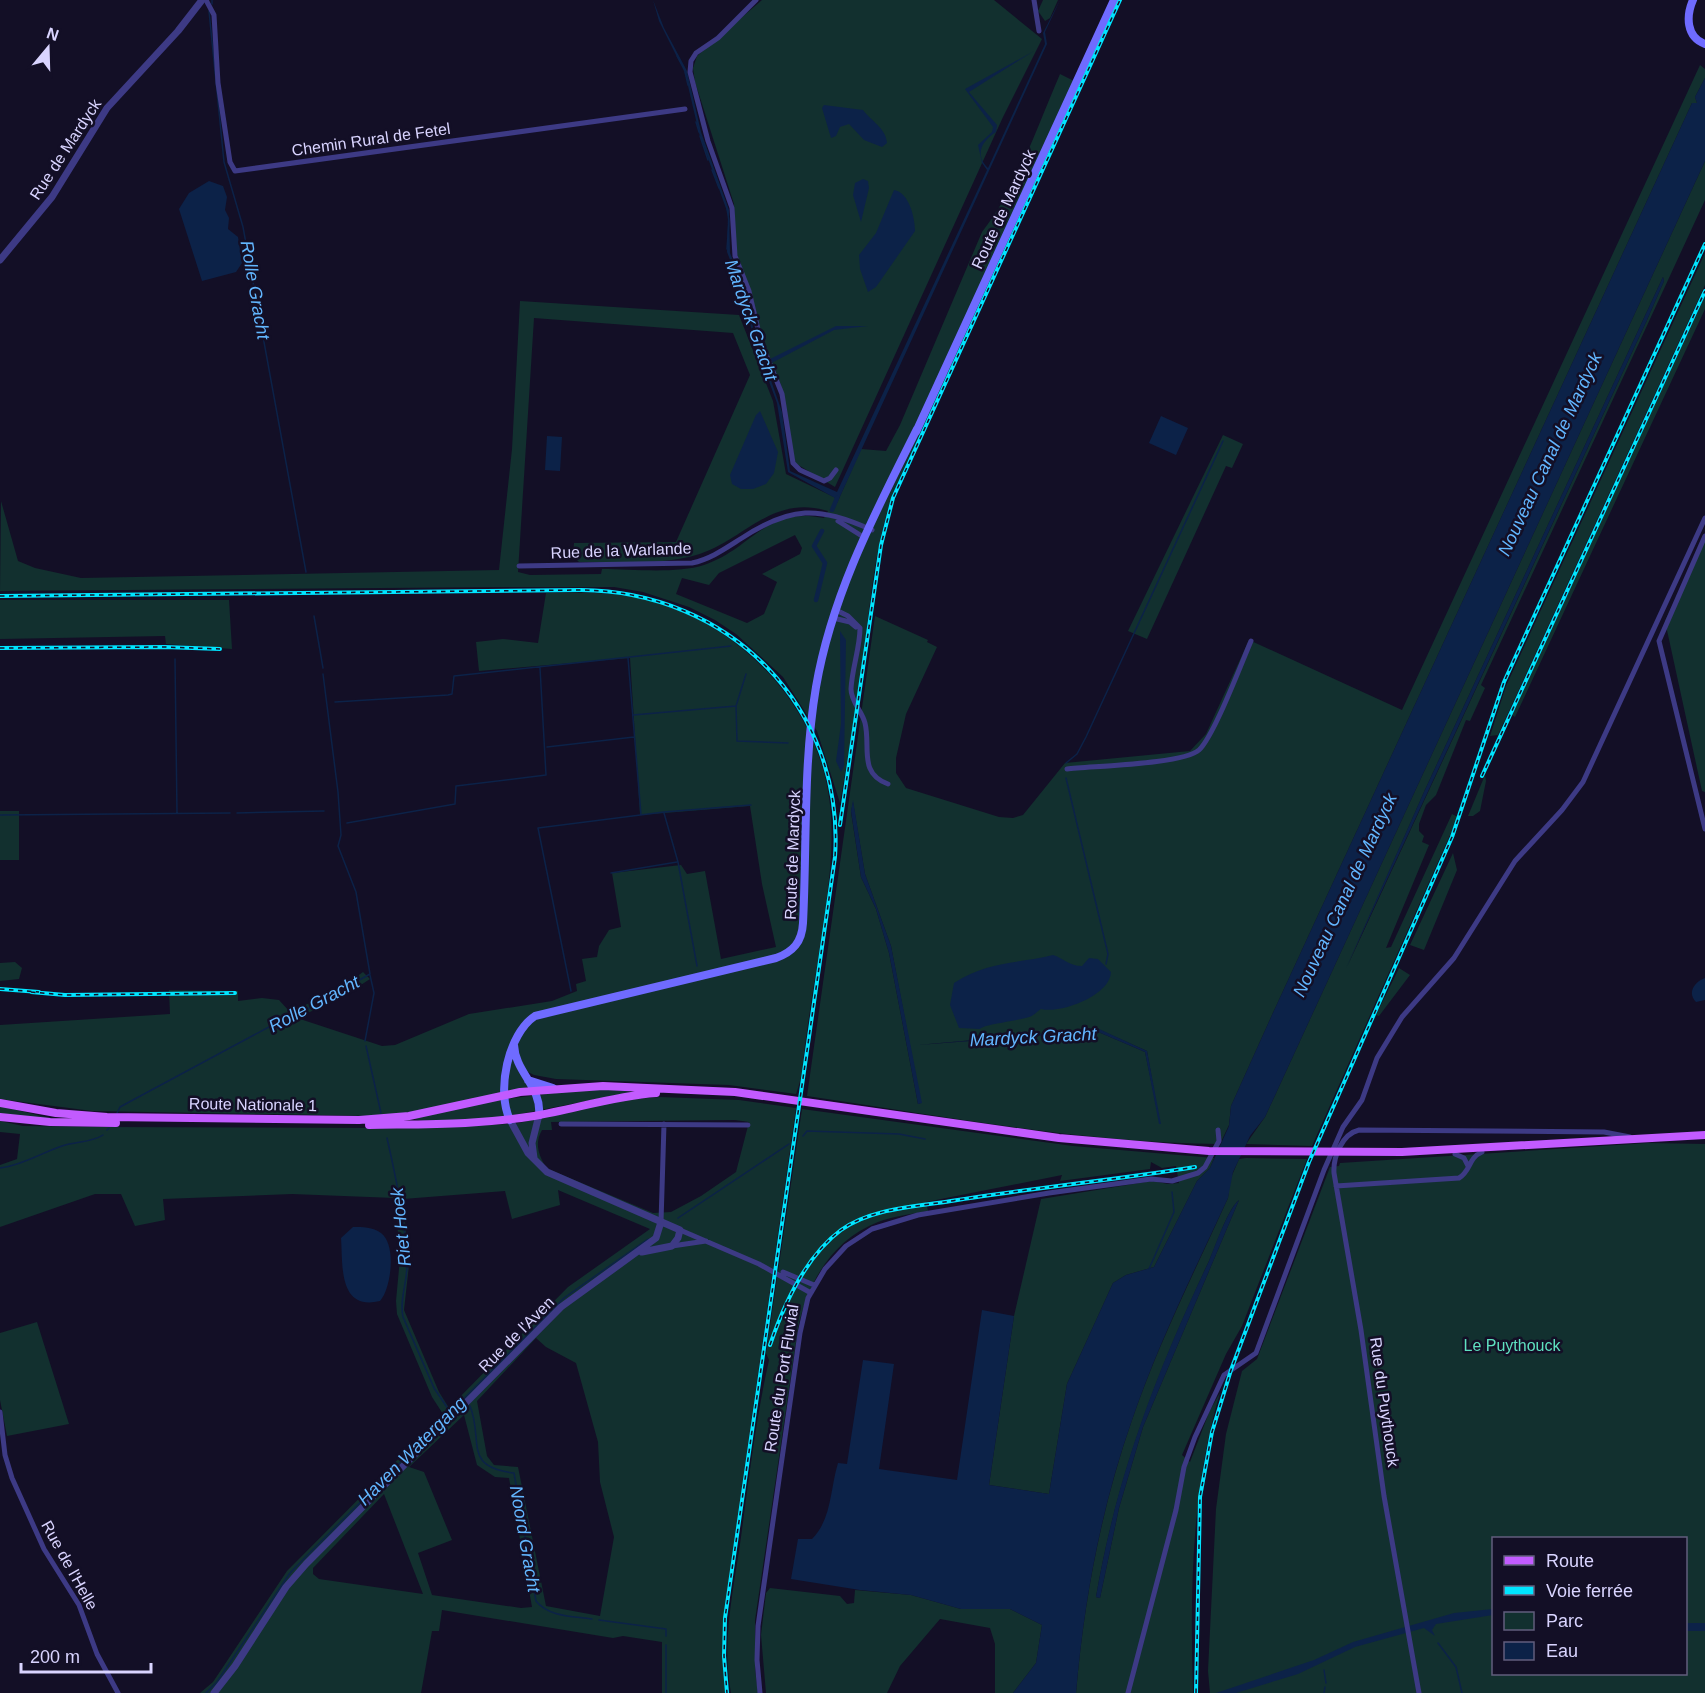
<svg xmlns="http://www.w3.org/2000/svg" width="1705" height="1693" font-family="Helvetica,sans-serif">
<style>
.green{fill:#12302f;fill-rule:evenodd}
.water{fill:#0c2248}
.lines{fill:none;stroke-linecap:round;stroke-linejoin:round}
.stream{stroke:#0c2248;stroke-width:1.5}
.canal{stroke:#0c2248;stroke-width:4.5}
.minor{stroke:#3d3a85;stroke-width:5}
.tertiary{stroke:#3d3a85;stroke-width:7}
.secondary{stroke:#6f6bff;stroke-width:8}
.primary{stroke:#c25bff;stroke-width:8}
.rail-casing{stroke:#00e5ff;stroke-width:4}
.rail{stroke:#130f26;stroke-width:1.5;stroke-dasharray:4.5;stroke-linecap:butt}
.labels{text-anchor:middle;stroke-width:5;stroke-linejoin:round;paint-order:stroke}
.street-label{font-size:16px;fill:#d9d4ff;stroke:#130f26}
.park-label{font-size:16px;fill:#5fe0c0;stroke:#130f26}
.water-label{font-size:18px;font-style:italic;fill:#62b6ff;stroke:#130f26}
</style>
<rect width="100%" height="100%" fill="#130f26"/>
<path class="green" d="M762,0H994L1042,39L1003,117L835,487L795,463L781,385L767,353L738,260L735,242L734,204L695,82L693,68L697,56Z
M1043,0H1058L1050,18L1045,21L1038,11Z
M1700,65L1705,69V78L1695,97L1697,103H1692L1272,1015L1231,1106L1229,1125L1220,1144C1082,1143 944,1116 807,1096L875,616L928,640L927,642L937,647L906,714L896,758V773L906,788L999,817L1013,818L1023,815L1065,763L1190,751L1206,734L1249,640L1402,710ZM853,802L865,874L891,946L921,1103L918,1104L889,953L876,909L861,877L851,812ZM1098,1029L1147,1051L1160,1124L1145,1052L1096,1031L918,1045Z
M1060,74L1080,84L893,493C874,548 870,605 863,661C856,709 848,756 840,803L817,731L783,677L736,634L715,620L689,607L643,592L614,587H521L0,591L1,501L18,561L35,568L81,578L499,570L512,449L520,301L739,315L773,401L786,474L836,498L834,502L837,503L861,449L886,451L900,425L982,232C1018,186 1037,127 1060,74ZM534,318L733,333L750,375L676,542L574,543L573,556L579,562C615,562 653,565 689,557C741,546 768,493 828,511L824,518C765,506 752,549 704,565C676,574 631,569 602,569L601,574L530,575L518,572ZM795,535L802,548L800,554L762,574L777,582L764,614L747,623L676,594L682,578L709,585L719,573Z
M1705,161V200L1481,685L1485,688L1470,721L1466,720L1436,795L1426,805L1419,824V831L1424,836L1422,842L1429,845L1386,948L1391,947L1452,814L1458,817L1312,1146L1246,1144L1265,1117ZM1663,277L1664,281L1647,320L1347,967L1424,792Z
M1705,253V285L1498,735L1490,736L1506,686Z
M1705,296V309L1515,717L1512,715Z
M1223,435L1243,444L1232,468L1226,466L1147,639L1128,631Z
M1705,536V792L1702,791L1665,621Z
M546,593C582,593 618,591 654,602C742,627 816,705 829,797C837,851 825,907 818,960C813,988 809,1017 805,1045C803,1062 802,1079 796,1094L729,1085L556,1079L534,1075L528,1072V1087L516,1090L409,1113L376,1116L92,1111L0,1099V1025L170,1014L169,990L238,991V1001L262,998L279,1000L290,1012L340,989L363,972L370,979L344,996L297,1018L382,1046L395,1045L469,1014L552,1001L577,991L576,984L586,981L582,959L597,957L599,946L609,930L621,927L612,873L681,865L687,874L705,871L721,959L776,947L762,884L750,806L640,815L630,658L479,671L476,642L503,639L538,643Z
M0,600H229L232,649L166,644L165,636L0,639Z
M1485,775L1486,781L1480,811L1473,816H1468Z
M0,811H19V860H0Z
M1453,853L1457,870L1424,950L1410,945Z
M15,962L22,968L19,979L0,981V963Z
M1399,968L1410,975L1379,1016L1376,1015Z
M596,1088L633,1092L499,1118L423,1121L409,1118L497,1100Z
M660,1097L739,1100L796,1108L725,1604L722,1651L725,1693H662V1642L623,1636L613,1638L442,1610L439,1631H432L421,1693H200L213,1682L287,1571L443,1414L432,1397L397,1314L396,1301L400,1258L395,1198L292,1194L163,1199L165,1220L135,1226L121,1194H95L0,1227V1165L17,1159L20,1134L0,1132V1121L23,1126L100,1127L378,1128L493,1125L519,1123L622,1100ZM735,1120L749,1122L736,1172L701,1196L671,1212L653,1213L546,1168C539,1155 534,1144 542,1130H552L551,1122ZM558,1190L650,1229L568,1287L449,1408L439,1392L404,1310L409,1265L403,1199L505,1191L512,1219L560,1205ZM536,1338L546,1347L576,1363L598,1442L600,1482L614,1537L600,1616L546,1606L518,1467L494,1465L487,1456L477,1401ZM464,1415L477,1465L495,1477L509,1478L532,1607L521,1608L432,1595L418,1553L452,1540L424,1472L409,1467ZM384,1494L423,1594L319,1579L313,1574V1568Z
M0,1106L58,1120L0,1114Z
M802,1109L1073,1146L1214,1158L1210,1168L1197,1181L1154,1267L1126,1275L1113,1283L1067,1384L1049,1494L989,1485L1014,1316L1041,1199L1152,1181L1168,1184L1179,1183L1176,1166L1162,1168L1151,1162L1150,1169L1060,1181L1062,1175L926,1202L928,1211C912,1214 893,1216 878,1222C832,1240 808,1282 798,1328L755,1620V1669L758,1693H731C721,1641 734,1588 741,1537C749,1478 756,1418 769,1360L766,1353Z
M1648,1143L1705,1144V1693H1210L1208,1671L1216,1509L1226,1434L1242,1371L1257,1359L1330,1167L1339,1166L1340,1163ZM1494,1538H1686V1674H1494Z
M1246,1158L1307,1159L1242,1326L1226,1354L1182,1455L1190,1462L1210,1410L1220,1393C1191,1490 1190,1592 1193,1693H1076C1084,1600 1101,1509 1132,1420C1158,1344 1195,1271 1228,1198L1230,1180L1239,1159ZM1239,1200L1143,1427L1119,1508L1100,1598L1096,1597C1117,1475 1157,1372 1209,1261C1216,1246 1227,1210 1239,1200Z
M37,1322L69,1424L7,1436L0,1400V1333Z
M770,1588L840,1596L847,1604L854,1603L855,1590L911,1595L961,1609H1010L1042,1625L1036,1663L1013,1693H995V1644L990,1628L940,1619L900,1666L887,1693H766L761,1635L766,1593Z"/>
<path class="water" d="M653,0L664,28L687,71L701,132L729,210L730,253L746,292L755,337L764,362L836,326H868L834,330L766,366L782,412L790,471L837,492L987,170L982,163L978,145L992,132L993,127L965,89L1034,51L969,92L997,125L996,132C982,141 974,154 988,168L1045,44L1043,33L1060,0L1045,32L1047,44L837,503L834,502L835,498L788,472L777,403L755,344L742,290L727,252L728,214L699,133L685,73L659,21Z
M1705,78V161L1265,1117L1250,1136L1233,1172L1228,1198C1194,1271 1158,1344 1132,1420C1101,1508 1084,1600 1076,1693H1013L1036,1663L1042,1625L1010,1609H961L911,1595L860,1590L791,1579L798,1539H812C832,1519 830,1489 838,1463L847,1464L863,1360L894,1364L879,1469L957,1480L982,1310L1014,1316L989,1485L1049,1494L1067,1384L1113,1283L1126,1275L1154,1267L1197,1181L1210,1168L1229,1126L1231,1106L1272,1015L1692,103H1697L1695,97Z
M824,105L863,110C871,121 886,128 887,143L882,147L864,140L849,124L840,127L836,136L831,138L822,108Z
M863,179L868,181L869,188L861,222L853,195L855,183Z
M209,181L223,186L227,197L225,210L229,218L228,229L238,237L242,263L236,272L202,281L179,209L189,193Z
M894,190C909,192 915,218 915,231L876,287L868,292L860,269L859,255L876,233Z
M1663,277L1664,281L1647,320L1346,968L1424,792Z
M760,411L778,452L774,473L766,484L753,489H741L732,484L730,475L756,415Z
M1161,416L1188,428L1176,455L1149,443Z
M547,436L562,437L560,471L545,470Z
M840,631L846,640L844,766L841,772L836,761L841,724Z
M853,800L865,874L891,946L922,1103L918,1104L889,953L876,909L861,877L851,811Z
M1053,955C1065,959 1069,966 1082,966L1089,958L1098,959L1111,972C1110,996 1060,1014 1041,1009C1037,1011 1034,1016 1029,1017C1018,1021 984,1024 980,1029L959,1028L950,1005L954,983C988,961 1016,964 1053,955Z
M1705,978V1000L1696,1002C1687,993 1694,982 1705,978Z
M1099,1029L1147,1051L1161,1124H1159L1145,1052L1096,1031L918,1045Z
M1239,1200L1143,1427L1119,1508L1100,1598L1096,1597C1117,1474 1156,1373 1209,1261C1215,1246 1228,1209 1239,1200Z
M353,1227C362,1227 373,1227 381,1233C397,1245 391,1289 380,1301C338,1311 343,1265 341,1238Z
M1493,1609V1615L1436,1624L1432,1630L1435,1636L1424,1628L1355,1647L1298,1674L1236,1693H1216L1314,1660L1353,1642L1454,1613Z
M1686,1623H1705V1631H1686Z"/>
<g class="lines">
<path class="stream" d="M212,0V4
M209,11L224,162L243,227L306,572
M677,56L682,65
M685,72L688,85
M696,122L699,132
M700,136L708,160
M712,170L719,188
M727,249L729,221L727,209
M314,616L323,668
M628,658L641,815
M175,659L177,813
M746,674L736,706L737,741L788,743
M335,702L448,695L452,694L454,676L731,646
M633,715L736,706
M547,747L634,737
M1066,763L1077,754L1086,737L1223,441
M1066,778L1108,954L1106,964
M237,813L324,811
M664,813L678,862L697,966
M0,815L230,813
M347,823L455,804L456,786L546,775L540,668
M611,873L677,862
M571,991L538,828L664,812L751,805
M365,1041L374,993L370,975
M366,1046L381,1113
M117,1113L120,1107L131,1101L282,1020L302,1012L370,974L356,892L338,846L341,835L338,792L323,674
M107,1130L109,1128
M803,1136L807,1131L899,1134L925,1139
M387,1138C396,1178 405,1220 407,1262C408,1281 399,1299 403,1317L434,1388L451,1413
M0,1168C23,1165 41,1153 62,1146C76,1141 91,1143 103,1135
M678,1218L789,1144
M1149,1269L1174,1212L1172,1192
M470,1406C484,1441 462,1467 514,1473L536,1601C549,1617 572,1616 592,1619
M599,1620L666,1629V1636
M1438,1643L1456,1667L1462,1693
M666,1645V1693
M1324,1670L1326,1683
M206,1693L217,1682L290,1573L564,1298L648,1239
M1324,1693L1325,1687"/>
<path class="canal" d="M832,510L837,498
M816,600L825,563L814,546L822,531"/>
<path class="minor" d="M206,0L214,15L218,83L230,162L235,171L685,109
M756,0L718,38L696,53L691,61L690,72L708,141L732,208L735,256L749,291L761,342L782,394L793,463L800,470L824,481L830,478L836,470
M1034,0L1039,31
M838,521L865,538
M1705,536L1659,641L1705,829
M519,566L692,563C711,559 726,548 742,538C791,506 818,506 872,530
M836,610L848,616L860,628C860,648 852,668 851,689C851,702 862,711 865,723C871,747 858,773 888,784
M833,618L850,622L856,627
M1067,769C1092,766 1184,764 1199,750C1214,736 1241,664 1251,641
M561,1124L748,1125
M1455,1154L1464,1158L1468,1166
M1336,1186L1459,1178C1471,1171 1468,1158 1482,1152
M661,1222L664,1124
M680,1230L759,1264L811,1293
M672,1246L706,1241
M783,1272L814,1285
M0,1412L5,1455L12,1478L44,1549L79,1605L97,1654L118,1693
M760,1693L757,1660L758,1626L800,1333L808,1298L825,1269L846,1246L872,1229L918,1215L1049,1193L1151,1179L1172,1181L1198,1173L1205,1167L1219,1141L1218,1130
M1128,1693L1176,1510L1184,1467L1195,1437L1224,1375L1256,1353L1324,1170L1343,1127L1362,1100L1377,1058L1402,1017L1454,958L1515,861L1562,810L1583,782L1705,518
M1419,1693L1384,1496L1361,1330L1334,1173C1333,1157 1342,1134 1359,1130L1604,1132L1630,1137"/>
<path class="tertiary" d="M0,260L52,197L107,108L178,31L202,0
M510,1120L528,1153L547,1172L680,1230L678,1238L672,1246L642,1252
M534,1158L532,1143L539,1115
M214,1693L235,1666L286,1587L306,1564L561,1307L656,1238L661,1222"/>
<path class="secondary" d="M1693,0C1686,16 1686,37 1705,44
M916,432L1114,0
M514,1045C515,1072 542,1087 539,1115
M528,1080L553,1088
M510,1120C496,1091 508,1034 535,1016L776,958C793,952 802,942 803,923C807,845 803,764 816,687C832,594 875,513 917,429"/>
<path class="primary" d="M0,1103L56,1113L107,1117L359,1120L409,1116L520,1092L603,1086L735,1092L1059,1138L1209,1151L1402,1152L1705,1135
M0,1117L50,1122L116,1123
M369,1125C424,1124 479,1125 534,1116C575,1109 614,1096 656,1093"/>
<defs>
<path id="rail" d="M0,596L581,590C729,591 845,707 835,857L725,1618L724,1656L727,1693
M0,648L165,647L220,649
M1482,776L1705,291
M840,825L881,545L893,498L1120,0
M0,989L39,992
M31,992L65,995L235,993
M770,1345C784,1304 806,1256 841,1230C872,1208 915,1207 951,1201C1032,1188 1114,1180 1195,1167
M1196,1693L1200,1497L1212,1432L1231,1370L1309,1162L1452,837L1504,682L1705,244"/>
</defs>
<use href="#rail" class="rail-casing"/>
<use href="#rail" class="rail"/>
</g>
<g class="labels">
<g class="street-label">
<text transform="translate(371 139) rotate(-8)" y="6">Chemin Rural de Fetel</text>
<text transform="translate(65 149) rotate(-57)" y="6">Rue de Mardyck</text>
<text transform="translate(1003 209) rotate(-65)" y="6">Route de Mardyck</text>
<text transform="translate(621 550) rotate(-2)" y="6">Rue de la Warlande</text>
<text transform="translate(792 855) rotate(-88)" y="6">Route de Mardyck</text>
<text transform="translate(253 1104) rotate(1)" y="6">Route Nationale 1</text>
<text transform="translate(516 1334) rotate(-45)" y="6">Rue de l'Aven</text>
<text transform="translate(781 1378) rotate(-81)" y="6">Route du Port Fluvial</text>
<text transform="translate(1385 1402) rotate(82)" y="6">Rue du Puythouck</text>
<text transform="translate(70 1565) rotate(61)" y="6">Rue de l'Helle</text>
</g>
<g class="park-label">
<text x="1512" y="1351">Le Puythouck</text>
</g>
<g class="water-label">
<text transform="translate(255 290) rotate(80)" y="6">Rolle Gracht</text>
<text transform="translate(751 320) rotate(71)" y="6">Mardyck Gracht</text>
<text transform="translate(1550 454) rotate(-65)" y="6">Nouveau Canal de Mardyck</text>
<text transform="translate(1345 895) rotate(-65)" y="6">Nouveau Canal de Mardyck</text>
<text transform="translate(314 1004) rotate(-28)" y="6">Rolle Gracht</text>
<text transform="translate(1033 1037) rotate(-3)" y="6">Mardyck Gracht</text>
<text transform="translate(401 1227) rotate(-96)" y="6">Riet Hoek</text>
<text transform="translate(412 1451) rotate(-45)" y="6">Haven Watergang</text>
<text transform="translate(525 1539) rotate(80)" y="6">Noord Gracht</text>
</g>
</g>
<rect x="1492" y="1537" width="195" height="138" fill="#130f26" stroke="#625e7d" stroke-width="1.5"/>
<rect x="1504" y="1556" width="30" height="9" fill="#c25bff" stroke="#625e7d" stroke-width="1.5"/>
<text x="1546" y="1567" font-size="18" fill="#d9d4ff">Route</text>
<rect x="1504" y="1586" width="30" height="9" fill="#00e5ff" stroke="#625e7d" stroke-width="1.5"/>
<text x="1546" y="1597" font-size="18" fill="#d9d4ff">Voie ferrée</text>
<rect x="1504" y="1612" width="30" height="18" fill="#12302f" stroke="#625e7d" stroke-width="1.5"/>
<text x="1546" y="1627" font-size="18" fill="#d9d4ff">Parc</text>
<rect x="1504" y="1642" width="30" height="18" fill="#0c2248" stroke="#625e7d" stroke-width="1.5"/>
<text x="1546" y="1657" font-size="18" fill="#d9d4ff">Eau</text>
<g transform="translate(48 48) rotate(19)" stroke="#130f26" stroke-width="4.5" paint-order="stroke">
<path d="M0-4.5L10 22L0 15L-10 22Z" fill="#d9d4ff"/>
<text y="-9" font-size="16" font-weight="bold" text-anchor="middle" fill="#d9d4ff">N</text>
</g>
<path d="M21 1663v9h130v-9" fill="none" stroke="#d9d4ff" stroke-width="3"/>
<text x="30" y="1663" font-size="18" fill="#d9d4ff" stroke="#130f26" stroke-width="4.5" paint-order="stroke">200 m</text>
</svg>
